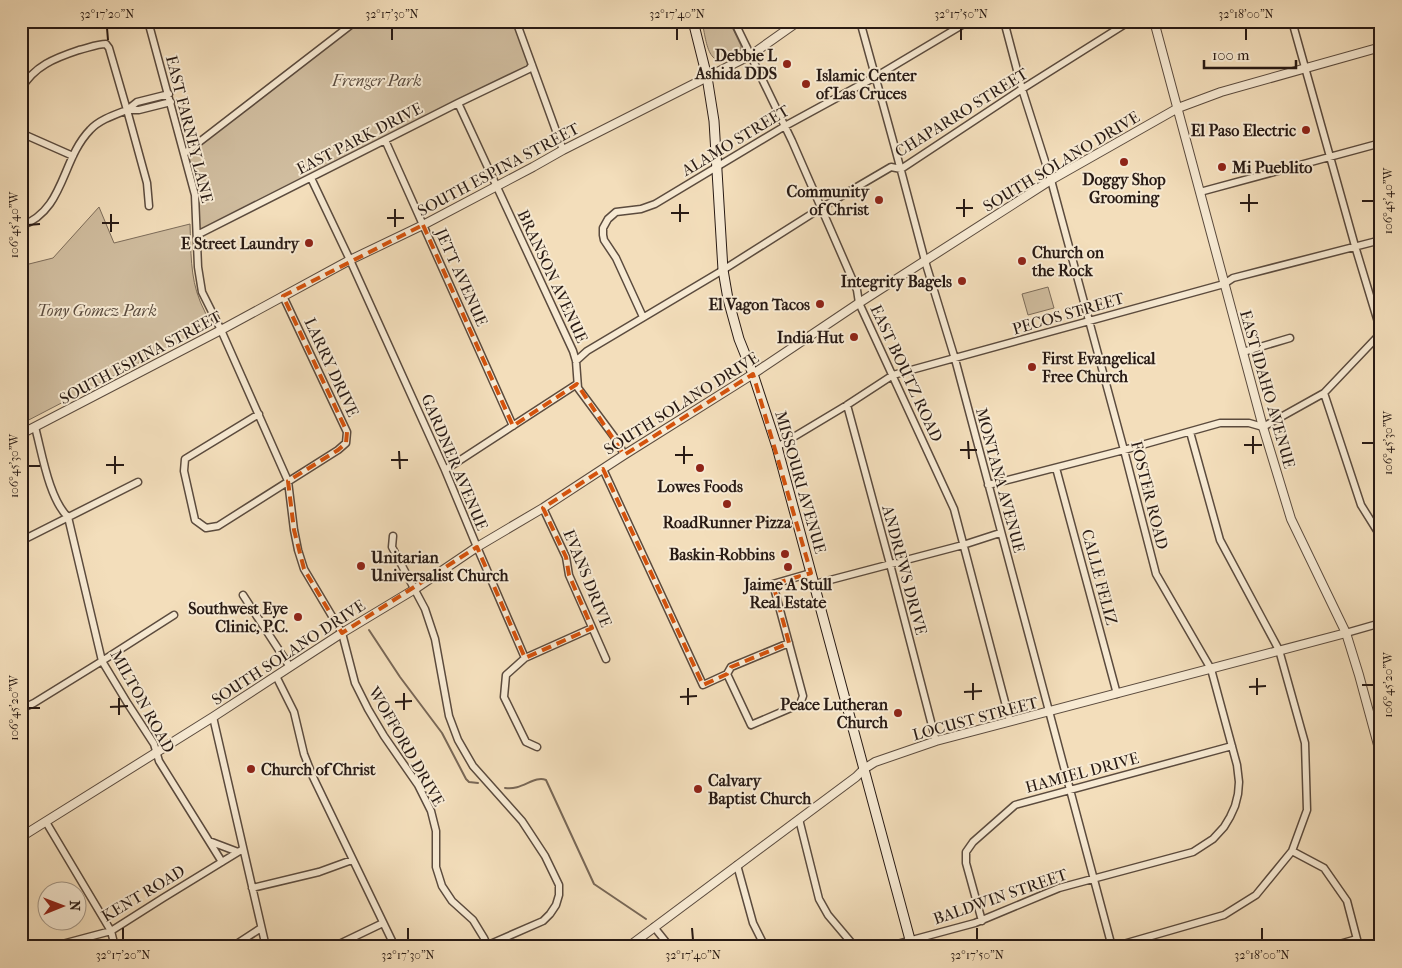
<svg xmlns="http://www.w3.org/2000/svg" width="1402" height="968" font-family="'IM FELL French Canon',serif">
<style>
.green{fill:#d0bd9f;stroke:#7c6c5a}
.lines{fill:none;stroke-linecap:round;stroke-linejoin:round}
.stream{stroke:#786756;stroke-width:2}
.minor-casing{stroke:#5b4b3e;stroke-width:9}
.tertiary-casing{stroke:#5b4b3e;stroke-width:10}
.secondary-casing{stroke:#281a14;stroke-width:11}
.minor{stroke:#f7ead3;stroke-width:6}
.tertiary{stroke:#f7ead3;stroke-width:8}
.secondary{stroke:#f7ead3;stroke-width:9}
.marked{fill:none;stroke:#d5530d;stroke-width:4;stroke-dasharray:10 6;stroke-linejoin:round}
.ticks{fill:none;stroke:#281a14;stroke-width:2}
.poi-dot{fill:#8f2418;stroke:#f7ead3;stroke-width:2}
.labels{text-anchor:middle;stroke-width:4;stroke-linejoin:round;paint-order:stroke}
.poi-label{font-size:16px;font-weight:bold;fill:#281a14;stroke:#f7ead3;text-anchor:end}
.park-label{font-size:16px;font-style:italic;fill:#5a4b3e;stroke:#f7ead3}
.street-label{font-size:16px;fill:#281a14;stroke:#f7ead3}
.neatline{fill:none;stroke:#281a14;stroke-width:2}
.ticks-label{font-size:12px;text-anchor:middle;fill:#281a14}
</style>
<rect width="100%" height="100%" fill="#f3debb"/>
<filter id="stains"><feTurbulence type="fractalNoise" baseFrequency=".004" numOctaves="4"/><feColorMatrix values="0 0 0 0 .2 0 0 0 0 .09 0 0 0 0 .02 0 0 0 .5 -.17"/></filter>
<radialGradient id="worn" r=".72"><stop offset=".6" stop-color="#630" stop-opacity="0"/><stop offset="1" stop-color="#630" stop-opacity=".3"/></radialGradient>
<path class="green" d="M358,21H516L532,65L197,235L195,195L185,153Z
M702,21H729L741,46V52C708,76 707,45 702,21Z
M99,207L114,243L190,224C191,250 190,277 200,301C203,309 209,317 208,326L202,330L21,424V266L53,258Z
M1048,287L1054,308L1028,315L1022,294Z"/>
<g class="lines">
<path class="stream" d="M369,630L400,677L442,733L466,779L469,782L478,783
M505,788C522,791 534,775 546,780L594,884L646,919"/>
<defs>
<path id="minor" d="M148,21L195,195L198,267L202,292L221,330L288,481L294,530L298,550L304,569L342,633L355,683L368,709L384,736L418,785L431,811L436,831V867L442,886L452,901L473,920L484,938L488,947
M516,21L563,150
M734,21L792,141L857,290L859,303L954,509L1010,721
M860,21L895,148L925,261L955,359L1112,947
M1292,21L1355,246L1381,332
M21,89C34,66 55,58 79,50C88,48 97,44 106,44L109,48L127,110L147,183L149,206
M169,94L137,102L127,110H139L171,102
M458,103L573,351L576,361L578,388L618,442L624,455
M21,133L73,156
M385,140L513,426
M185,153L356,21
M311,178L350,260L445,470L477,547L525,658L506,675L504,697L526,742L537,747
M1200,192L1381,143
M21,226C65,210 61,160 90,130C99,120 114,115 127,110
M197,235L458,103L529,69L532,65
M643,317L616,258L604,240L603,235V228L608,219L616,212L641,209L655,204L785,126L875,77L969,21
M1243,352L1290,338
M576,361L587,351L723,270L821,208L891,167L901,169L1022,89L1130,21
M1324,393L1361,505L1381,537
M847,405L890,564L936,741
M259,414L185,459L184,471L195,520L206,528L218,526L338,450L346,443L347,432L283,296
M35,427C42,453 49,499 68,517L102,661L128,704L154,744L159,761L222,862
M1190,432L1220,540L1279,650L1305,743L1307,810L1292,851L1324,868L1347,901L1359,947
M777,447L847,405L893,375L1224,284L1233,278L1381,240
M1056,468L1117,694
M603,469L703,685L727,674L751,725L800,704L803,696L773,584
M445,470L577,384
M988,485L1124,450L1220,423H1249L1263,427L1324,393L1381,333
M543,508L566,557L569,575L606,659
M393,536L392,547L425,609L435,639L449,716L458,740L473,766L522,821L545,856L559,885V895L556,905L550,914L543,921L488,945
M21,541L138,482
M815,584L963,545L1000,533
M763,587L811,573
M243,595L290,667
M1346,633L1381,623
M525,658L592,628
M727,674L731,667L789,643
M276,676L294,712L304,754L313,777L395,947
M21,709L34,703L102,661L174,615
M213,717L266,947
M799,819L819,899L828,915L855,947
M46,822L111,931L115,947
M209,841L238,852
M737,865L753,923L765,947
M252,888L319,872L352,860
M982,921L966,863V852L973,842L1015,805L1232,746
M654,927L670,947
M51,947L111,931L163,898L243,849
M232,947L261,928
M333,947L383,923
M886,947L975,923L1059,888L1193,852L1213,839L1224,827L1230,817L1235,806L1238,794L1239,782L1237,765L1211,669L1156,574L1124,450L1051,180L1022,89L1004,21
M1113,947L1224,915L1256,895L1292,851
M1329,947L1357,939"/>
<path id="tertiary" d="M1154,21L1263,427L1291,519L1346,633L1359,675L1381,756
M21,434L221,330L350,260L423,225L533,167L563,150L751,55L799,21
M21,837L213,717L342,633L415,589L477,547L543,508L624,455L753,374L859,303L1051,180L1178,108L1221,92L1381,47
M628,947L856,777L864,769L875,762L936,741L1346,633"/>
<path id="secondary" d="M693,21L707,77L714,121L723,270L728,299L739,339L753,374L777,447L912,947"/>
</defs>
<use href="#minor" class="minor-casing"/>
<use href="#tertiary" class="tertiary-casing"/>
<use href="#secondary" class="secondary-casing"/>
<use href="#minor" class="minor"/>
<use href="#tertiary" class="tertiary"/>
<use href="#secondary" class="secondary"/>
</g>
<path class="marked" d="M423,225L513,426L577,384L624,455L753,374L811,573L773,584L789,643L731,667L727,674L703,685L603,469L543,508L566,557L569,575L592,628L525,658L477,547L342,633L304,569L294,530L288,481L338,450L346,443L347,432L283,296Z"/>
<path class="ticks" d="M107,28L108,40M392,28V40M677,28V40M961,28V40M1246,28V40M1249,194V212M964,199V217M1362,201H1374M1240,203H1258M680,204V222M956,208H973M395,209V227M671,213H689M111,214V232M387,218H404M102,223H119M28,225L40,224M1253,436V454M968,441L969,459M1362,443H1374M1244,445H1262M684,446V464M960,450H977M399,451L400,469M675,455H693M115,456V474M391,460H408M106,465H124M28,466H40M1257,678V695M973,683V700M1362,685H1374M1249,687L1266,686M688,688V705M964,692L982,691M404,693V710M680,697L697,696M119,698V715M395,702L412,701M110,707L128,706M28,708H40M123,928V940M408,928V940M692,928L693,940M977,928V940M1262,928V940"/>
<g class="poi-dot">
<circle cx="787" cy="64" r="5"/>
<circle cx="806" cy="84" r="5"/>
<circle cx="1306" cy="130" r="5"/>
<circle cx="1124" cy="162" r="5"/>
<circle cx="1222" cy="167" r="5"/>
<circle cx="879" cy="200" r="5"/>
<circle cx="309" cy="243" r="5"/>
<circle cx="1022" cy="261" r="5"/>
<circle cx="962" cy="281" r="5"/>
<circle cx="820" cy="304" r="5"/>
<circle cx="854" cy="337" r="5"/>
<circle cx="1032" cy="367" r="5"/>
<circle cx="700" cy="468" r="5"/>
<circle cx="727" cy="504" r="5"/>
<circle cx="785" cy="554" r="5"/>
<circle cx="361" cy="566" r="5"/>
<circle cx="788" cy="567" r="5"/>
<circle cx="298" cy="617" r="5"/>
<circle cx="898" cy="713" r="5"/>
<circle cx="251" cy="769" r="5"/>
<circle cx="698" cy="789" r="5"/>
</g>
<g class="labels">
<g class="poi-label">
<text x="777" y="61">Debbie L<tspan x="777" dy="18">Ashida DDS</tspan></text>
<text x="816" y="81" text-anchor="start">Islamic Center<tspan x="816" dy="18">of Las Cruces</tspan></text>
<text x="1296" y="136">El Paso Electric</text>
<text x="1232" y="173" text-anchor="start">Mi Pueblito</text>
<text x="1124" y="185" text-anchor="middle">Doggy Shop<tspan x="1124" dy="18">Grooming</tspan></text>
<text x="869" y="197">Community<tspan x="869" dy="18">of Christ</tspan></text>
<text x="299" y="249">E Street Laundry</text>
<text x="1032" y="258" text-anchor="start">Church on<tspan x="1032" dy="18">the Rock</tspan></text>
<text x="952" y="287">Integrity Bagels</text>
<text x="810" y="310">El Vagon Tacos</text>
<text x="844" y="343">India Hut</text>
<text x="1042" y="364" text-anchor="start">First Evangelical<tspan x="1042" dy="18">Free Church</tspan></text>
<text x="700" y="492" text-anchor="middle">Lowes Foods</text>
<text x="727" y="528" text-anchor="middle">RoadRunner Pizza</text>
<text x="775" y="560">Baskin-Robbins</text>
<text x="371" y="563" text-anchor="start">Unitarian<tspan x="371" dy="18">Universalist Church</tspan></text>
<text x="788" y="590" text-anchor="middle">Jaime A Stull<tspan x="788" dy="18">Real Estate</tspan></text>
<text x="288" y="614">Southwest Eye<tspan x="288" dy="18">Clinic, P.C.</tspan></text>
<text x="888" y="710">Peace Lutheran<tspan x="888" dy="18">Church</tspan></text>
<text x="261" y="775" text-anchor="start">Church of Christ</text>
<text x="708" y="786" text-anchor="start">Calvary<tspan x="708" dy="18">Baptist Church</tspan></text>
</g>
<g class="park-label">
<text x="377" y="86">Frenger Park</text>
<text x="97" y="316">Tony Gomez Park</text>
</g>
<g class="street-label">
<text transform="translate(961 112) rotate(-32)" y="6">CHAPARRO STREET</text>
<text transform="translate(190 129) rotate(76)" y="6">EAST FARNEY LANE</text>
<text transform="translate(359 138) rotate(-27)" y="6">EAST PARK DRIVE</text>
<text transform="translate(735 140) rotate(-31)" y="6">ALAMO STREET</text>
<text transform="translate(1061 161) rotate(-31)" y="6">SOUTH SOLANO DRIVE</text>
<text transform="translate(498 169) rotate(-28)" y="6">SOUTH ESPINA STREET</text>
<text transform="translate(553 276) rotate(65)" y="6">BRANSON AVENUE</text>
<text transform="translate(462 277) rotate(66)" y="6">JETT AVENUE</text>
<text transform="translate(1068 313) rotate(-16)" y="6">PECOS STREET</text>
<text transform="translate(140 357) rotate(-28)" y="6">SOUTH ESPINA STREET</text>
<text transform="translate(332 367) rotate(65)" y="6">LARRY DRIVE</text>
<text transform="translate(907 373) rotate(65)" y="6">EAST BOUTZ ROAD</text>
<text transform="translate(1268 389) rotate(74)" y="6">EAST IDAHO AVENUE</text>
<text transform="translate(681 403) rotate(-32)" y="6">SOUTH SOLANO DRIVE</text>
<text transform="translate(455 462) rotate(67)" y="6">GARDNER AVENUE</text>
<text transform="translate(1001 480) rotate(75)" y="6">MONTANA AVENUE</text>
<text transform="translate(801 482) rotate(74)" y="6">MISSOURI AVENUE</text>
<text transform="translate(1150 495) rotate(76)" y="6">FOSTER ROAD</text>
<text transform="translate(905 570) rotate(75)" y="6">ANDREWS DRIVE</text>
<text transform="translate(1100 577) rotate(75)" y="6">CALLE FELIZ</text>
<text transform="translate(588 578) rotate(68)" y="6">EVANS DRIVE</text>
<text transform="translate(288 652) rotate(-33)" y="6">SOUTH SOLANO DRIVE</text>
<text transform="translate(143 701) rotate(61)" y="6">MILTON ROAD</text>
<text transform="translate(975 718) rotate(-15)" y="6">LOCUST STREET</text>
<text transform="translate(407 746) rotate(60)" y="6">WOFFORD DRIVE</text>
<text transform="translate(1082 772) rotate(-15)" y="6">HAMIEL DRIVE</text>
<text transform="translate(143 893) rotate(-31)" y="6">KENT ROAD</text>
<text transform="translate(1000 896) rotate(-19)" y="6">BALDWIN STREET</text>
</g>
</g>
<rect width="1402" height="968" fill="none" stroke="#f3debb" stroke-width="55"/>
<g transform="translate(62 906) rotate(89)"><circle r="24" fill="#f7ead3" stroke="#a49787"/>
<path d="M0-4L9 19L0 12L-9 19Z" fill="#8f2418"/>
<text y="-8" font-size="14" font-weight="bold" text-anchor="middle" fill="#281a14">N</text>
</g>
<path d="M1204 60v8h92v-8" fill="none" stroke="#281a14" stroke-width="2.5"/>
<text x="1212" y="60" font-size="15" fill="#281a14" stroke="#f7ead3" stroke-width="4" paint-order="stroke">100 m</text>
<rect x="28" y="28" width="1346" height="912" class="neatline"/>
<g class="ticks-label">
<text x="107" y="18">32°17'20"N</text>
<text x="392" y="18">32°17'30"N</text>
<text x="677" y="18">32°17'40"N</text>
<text x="961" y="18">32°17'50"N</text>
<text x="1246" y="18">32°18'00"N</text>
<text transform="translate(1388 201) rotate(-90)" y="4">106°45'40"W</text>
<text transform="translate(14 225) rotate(-90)" y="4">106°45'40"W</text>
<text transform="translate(1388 443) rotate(-90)" y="4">106°45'30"W</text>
<text transform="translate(14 466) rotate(-90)" y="4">106°45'30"W</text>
<text transform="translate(1388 685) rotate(-90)" y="4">106°45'20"W</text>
<text transform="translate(14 708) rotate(-90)" y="4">106°45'20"W</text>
<text x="123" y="959">32°17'20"N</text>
<text x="408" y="959">32°17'30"N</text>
<text x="693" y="959">32°17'40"N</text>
<text x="977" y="959">32°17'50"N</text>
<text x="1262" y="959">32°18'00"N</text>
</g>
<rect width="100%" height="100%" filter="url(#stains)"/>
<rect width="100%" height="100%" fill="url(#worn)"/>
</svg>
